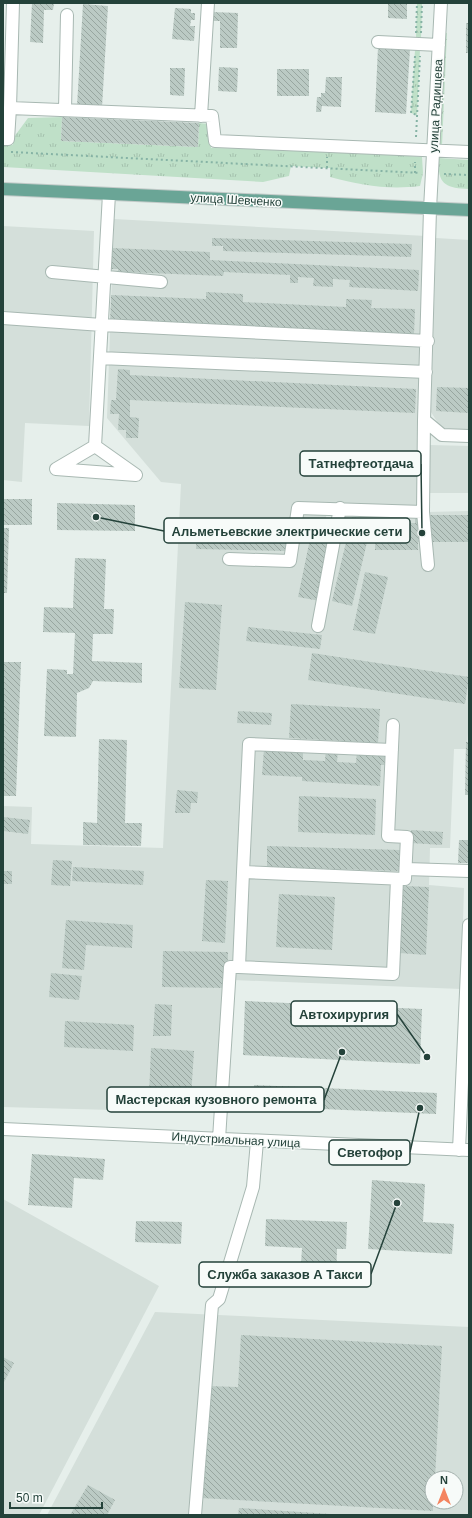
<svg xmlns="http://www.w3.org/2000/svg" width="472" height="1518" font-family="Helvetica,sans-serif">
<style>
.built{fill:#d4dfda;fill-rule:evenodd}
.grass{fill:url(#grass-tufts)}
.forest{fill:url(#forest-crowns)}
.building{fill:url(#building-back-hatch)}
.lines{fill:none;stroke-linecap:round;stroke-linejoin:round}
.minor-casing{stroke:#a8b8b2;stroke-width:14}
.major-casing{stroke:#c2cac8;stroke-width:14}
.path{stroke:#86b3a5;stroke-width:2;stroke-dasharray:2 3;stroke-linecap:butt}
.minor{stroke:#fff;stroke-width:12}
.major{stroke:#6aa596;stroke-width:12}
.labels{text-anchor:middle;stroke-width:3;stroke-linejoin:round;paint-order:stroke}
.street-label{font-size:12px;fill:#24423a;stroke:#f7fbf9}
.leader{fill:none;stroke:#24423a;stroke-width:1.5}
.callout-dot{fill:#24423a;stroke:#f7fbf9;stroke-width:1.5}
.callout{fill:#f7fbf9;stroke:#24423a;stroke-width:1.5}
.callout-label{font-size:13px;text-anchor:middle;font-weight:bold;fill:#24423a}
</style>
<defs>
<pattern id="grass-tufts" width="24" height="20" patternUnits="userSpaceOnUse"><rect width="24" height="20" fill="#bfe0c8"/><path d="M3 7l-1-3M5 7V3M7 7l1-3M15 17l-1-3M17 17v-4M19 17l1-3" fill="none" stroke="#a4c1ad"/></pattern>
<pattern id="forest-crowns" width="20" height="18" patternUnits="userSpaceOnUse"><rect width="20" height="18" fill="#bfe0c8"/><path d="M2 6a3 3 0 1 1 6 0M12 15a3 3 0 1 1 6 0" fill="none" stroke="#a4c1ad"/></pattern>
<pattern id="building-back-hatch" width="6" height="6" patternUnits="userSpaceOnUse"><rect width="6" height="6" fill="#bbcac4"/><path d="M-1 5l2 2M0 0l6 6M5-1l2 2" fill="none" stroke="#98a6a0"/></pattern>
</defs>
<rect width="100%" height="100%" fill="#e6efeb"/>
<path class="built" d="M114,219L426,236L418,509L328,505L325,524L342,527L345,514L469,511V716L467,749H454L450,848H430L429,885L464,888L461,989L233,980L228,1100L149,1097L148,1111L3,1107V806L32,807L31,844L163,848L181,484L161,482L107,418Z
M3,226L94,231L89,426L25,423L22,482L3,480Z
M436,238L469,240V431L441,428L431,412Z
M430,445L469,446V493H429Z
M3,1199L159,1286L39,1515H3Z
M155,1312L469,1327V1515H47ZM432,1478H456V1502H432Z"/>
<path class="grass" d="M420,49L417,115L411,113L415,50Z
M62,117L61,141L198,147L199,123L209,124L211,148L330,150L422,157L423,173L420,186C387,190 361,185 330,177V168H327L291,166L289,176L263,182L3,167V144L13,145L11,141L28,118Z
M439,158L469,160V189C445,188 437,184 439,158Z"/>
<path class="forest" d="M417,3H422L421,39L416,38Z
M439,32L447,33L442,146L434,145Z"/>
<path class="building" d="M32,3H54L53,10H44L43,43L30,42Z
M388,3H407V19L388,18Z
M83,4L108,6L102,107L77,106Z
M175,8L191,9V13H195V20H191L190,26H195L194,41L172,39Z
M212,12L238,13L237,48H220V21H212Z
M466,23H469V53H466Z
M378,47L410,49L406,114L375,112Z
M219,67L238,68L237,92L218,91Z
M170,68H185L184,96L170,95Z
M277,69H309V96H277Z
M326,77H342L341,107L322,106L321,112H316L317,97H321V93H325Z
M62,117L199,123L198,147L61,141Z
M212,238L412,244L411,257L223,251V246H212Z
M111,248L210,252V260L419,270L418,291L349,287L350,280L333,279V287L313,286L314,278L298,277V283H290V275L224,272L223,276L125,272V274H118V269H110Z
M206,292L243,294V302L346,307V299L372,300L371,308L415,309L414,334L110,322L111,295L206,299Z
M118,369L130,370V375L416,389L415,413L130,400V417L139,418L138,438H126V430H118L119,414H110L111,400H116Z
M437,387L469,388V413L436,411Z
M3,499H32V525H3Z
M57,503L135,505V531L57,530Z
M415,515H469V542H418V550H375V523H415Z
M352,517L372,521L352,606L332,601Z
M197,518L287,521L286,551L196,549Z
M3,528H9L7,593H3Z
M310,539L332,543L320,601L298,597Z
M75,558L106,559L104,609H114L113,634H93L92,661L142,663V683L93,681L89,688L77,693L76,737L44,736L47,669L67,670V674H73L75,633L43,632L44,607L73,608Z
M365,572L388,577L375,634L353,630Z
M185,602L222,605L216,690L179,688Z
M248,627L322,635L320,649L246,641Z
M312,653L469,677L465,704L308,680Z
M3,662H21L16,796H3Z
M291,704L380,709L378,743L289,738Z
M238,711L272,713L271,725L237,723Z
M99,739L127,740L125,823H142L141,846L83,845V822L97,823Z
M466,742H469V795H465Z
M326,748L338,749L337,762L356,763L357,750L387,752L386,765H381L380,786L302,781V777L262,775L264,749L303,751V760L325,761Z
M177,790L198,792L197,803H191L190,813H175Z
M299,796L376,799L375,835L298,832Z
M3,817L30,820L28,834L3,831Z
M411,830L443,832L442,845L411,843Z
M459,840H469V863H458Z
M267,846L400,850L399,871L267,867Z
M53,860L72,861L70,886L51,885Z
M73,867L144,871L143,885L72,881Z
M3,871H12V884H3Z
M206,880L228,881L225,943L202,941Z
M403,886L429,887L426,955L400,953Z
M279,894L335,897L332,950L276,947Z
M66,920L133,925L132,948L86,945L84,970L62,968Z
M163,951L228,952L227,988L162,987Z
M51,973L82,976L79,1000L49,997Z
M245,1001L422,1009L420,1064L243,1055Z
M155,1004L172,1005L171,1036H153Z
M65,1021L134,1025L133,1051L64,1047Z
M151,1048L194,1051L191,1097L149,1095Z
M254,1085L437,1093L436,1114L253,1106Z
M32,1154L105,1159L103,1180L74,1178L72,1208L28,1205Z
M372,1180L425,1184L423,1222L454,1224L452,1254L368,1249Z
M266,1219L347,1222L346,1249H337L336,1281L300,1280L302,1248L265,1246Z
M136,1221L182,1222L181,1244L135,1242Z
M241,1335L442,1346L435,1478H432L433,1511L201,1498L207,1386L238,1387Z
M3,1357L14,1363L3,1384Z
M88,1485L115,1500L107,1515H70Z
M239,1508L331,1514V1515H238Z"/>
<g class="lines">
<defs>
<path id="minor" d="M441,3L430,209L424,420L442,435L469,436
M378,42L439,45
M10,108L13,3
M65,110L67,15
M201,116L208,3
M3,139H8L10,108L212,116L215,141L469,152
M52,272L161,282
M3,318L102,325L428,341
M100,358L426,372
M95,446L136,475L56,469L95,446L109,194
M423,512L428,565
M229,559L290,561L298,508L423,512L424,420
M318,626L340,508
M406,869L469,871
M243,872L249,744L392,750
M239,967L393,974L397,879
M3,1129L469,1150
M219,1139L230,967H239L243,872L405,879L407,837L388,836L393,725
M459,1150L469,925
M195,1515L212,1305L219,1299L253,1187L257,1141"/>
<path id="major" d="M3,189L469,210"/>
</defs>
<use href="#minor" class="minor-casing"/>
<use href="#major" class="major-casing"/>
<path class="path" d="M416,33L417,3
M421,33L422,3
M415,56L411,113L417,115
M416,137L420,56
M11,152L420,173
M327,168V157
M415,173V162
M444,174L469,175"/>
<use href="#minor" class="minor"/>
<use href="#major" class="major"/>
</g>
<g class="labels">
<g class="street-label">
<text transform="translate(436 106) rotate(-87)" y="4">улица Радищева</text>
<text transform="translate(236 200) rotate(3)" y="4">улица Шевченко</text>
<text transform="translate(236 1140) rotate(3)" y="4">Индустриальная улица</text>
</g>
</g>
<path class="leader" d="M422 533L421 464M96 517L164 531M427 1057L397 1014M342 1052L324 1100M420 1108L410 1152M397 1203L371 1274"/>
<g class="callout-dot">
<circle cx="422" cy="533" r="4"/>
<circle cx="96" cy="517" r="4"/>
<circle cx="427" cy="1057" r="4"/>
<circle cx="342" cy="1052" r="4"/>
<circle cx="420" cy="1108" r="4"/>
<circle cx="397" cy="1203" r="4"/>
</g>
<g class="callout">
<rect x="300" y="451" width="121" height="25" rx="4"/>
<rect x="164" y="518" width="246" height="25" rx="4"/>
<rect x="291" y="1001" width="106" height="25" rx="4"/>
<rect x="107" y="1087" width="217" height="25" rx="4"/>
<rect x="329" y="1140" width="81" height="25" rx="4"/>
<rect x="199" y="1262" width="172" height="25" rx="4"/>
</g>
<g class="callout-label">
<text x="361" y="468">Татнефтеотдача</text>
<text x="287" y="536">Альметьевские электрические сети</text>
<text x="344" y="1019">Автохирургия</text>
<text x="216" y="1104">Мастерская кузовного ремонта</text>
<text x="370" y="1157">Светофор</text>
<text x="285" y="1279">Служба заказов А Такси</text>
</g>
<rect width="472" height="1518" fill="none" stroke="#24423a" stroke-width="8"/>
<g transform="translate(444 1490)"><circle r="19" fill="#f7fbf9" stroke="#a3b1ad"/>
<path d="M0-3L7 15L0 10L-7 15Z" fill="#f4845f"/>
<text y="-6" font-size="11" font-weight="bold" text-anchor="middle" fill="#24423a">N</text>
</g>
<path d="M10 1502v6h92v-6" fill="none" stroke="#24423a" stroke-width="2"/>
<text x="16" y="1502" font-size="12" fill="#24423a" stroke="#f7fbf9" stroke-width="3" paint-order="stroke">50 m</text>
</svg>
